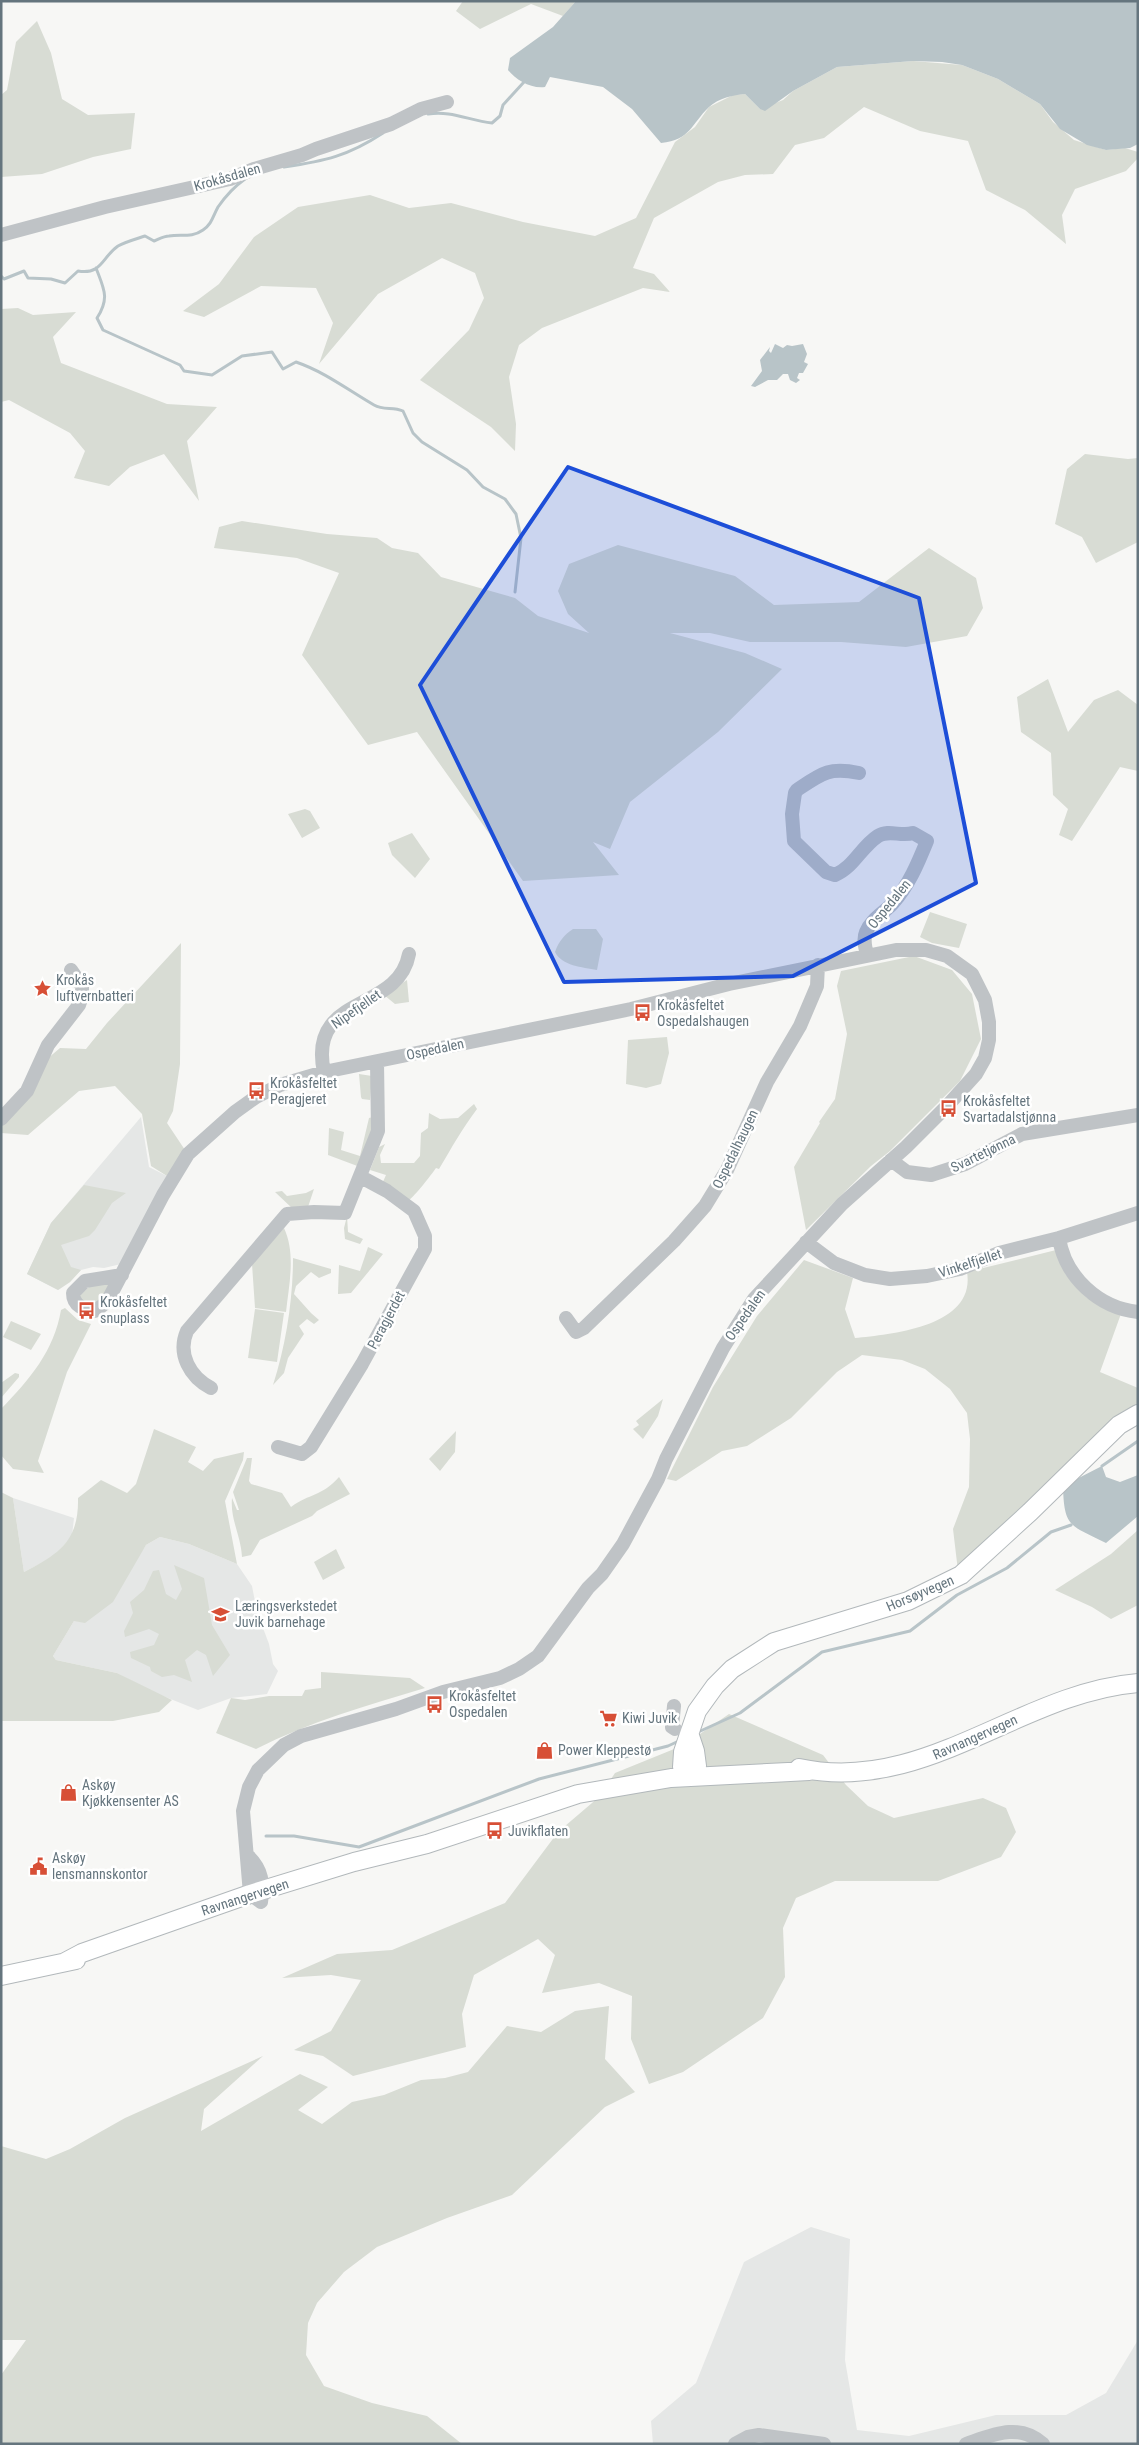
<svg xmlns="http://www.w3.org/2000/svg" width="1139" height="2445" font-family="'Roboto Condensed',sans-serif">
<style>
.built{fill:#e5e7e6}
.green{fill:#d8dcd4}
.water{fill:#b8c4c8}
.lines{fill:none;stroke-linecap:round;stroke-linejoin:round}
.stream{stroke:#b8c4c8;stroke-width:3}
.major-casing{stroke:#b2b8bb;stroke-width:20}
.minor{stroke:#bfc3c6;stroke-width:14}
.major{stroke:#fff;stroke-width:18}
.marked{fill:#1d4ed8;fill-opacity:0.2;stroke:#1d4ed8;stroke-width:4;stroke-linejoin:round}
.labels{text-anchor:middle;stroke-width:5;stroke-linejoin:round;paint-order:stroke}
.street-label{font-size:14px;fill:#65757e;stroke:#fff}
.poi-label{font-size:14px;fill:#65757e;stroke:#fff;text-anchor:start}
</style>
<rect width="100%" height="100%" fill="#f7f7f5"/>
<path class="built" d="M141,1117L149,1167L167,1176L121,1264L104,1268L93,1267L81,1270L70,1282L58,1290L27,1274L51,1223Z
M13,1498L74,1518L72,1536L53,1557L24,1572Z
M160,1537L189,1544L237,1564L252,1586L257,1612L269,1644L273,1664L278,1671L267,1694L231,1698L198,1710L153,1692L117,1673L56,1660L53,1656L74,1621L128,1572L146,1545Z
M811,2227L850,2239L845,2360L857,2430L909,2436L996,2415H1066L1106,2393L1138,2340V2444H653L651,2421L696,2383L744,2262Z"/>
<path class="green" d="M463,1H576L563,16L531,4L480,29L456,11Z
M37,21L51,53L62,99L88,115L135,113L131,149L93,157L42,174L1,177V95L7,90L16,42Z
M913,61L962,65L998,79L1040,104L1053,122L1074,140L1106,150L1125,148L1138,152V158L1126,171L1075,189L1062,215L1066,244L1025,210L986,190L968,141L920,131L864,107L824,138L795,145L773,174L745,175L718,182L654,218L633,268L654,274L670,292L643,288L542,328L519,345L509,377L516,424L515,451L491,427L420,380L469,330L484,298L475,273L442,258L378,294L319,364L333,323L316,288L261,286L204,317L183,311L219,284L254,237L298,207L370,195L409,208L451,203L523,222L595,236L636,218L675,142L695,127L709,107L733,95L745,94L760,109L783,100L793,91L837,67Z
M18,308L33,315L76,312L53,337L61,363L167,404L217,407L187,441L199,501L164,454L130,467L109,486L74,478L85,451L70,433L9,400L1,402V309Z
M1085,454L1128,459L1138,458V542L1096,563L1082,537L1055,524L1067,469Z
M242,521L327,534L377,538L392,548L418,553L441,577L515,598L538,616L589,633L568,614L558,591L569,564L618,545L735,576L774,605L859,602L929,548L976,578L983,608L967,636L906,647L841,642H750L710,633H670L745,653L782,669L718,732L630,802L610,849L593,842L619,875L523,881L417,732L368,745L302,655L339,573L297,558L214,548L219,527Z
M1048,679L1068,732L1094,700L1118,690L1138,705V771L1120,767L1072,841L1059,835L1068,809L1053,795L1051,753L1021,732L1017,697Z
M305,809L310,811L320,828L302,838L288,814Z
M412,833L430,859L415,878L392,855L388,843Z
M930,912L967,924L959,948L932,943L920,937Z
M573,929H596L603,939L597,970C582,967 562,966 555,952C559,941 564,935 573,929Z
M181,943L180,1064L173,1111L167,1123L185,1150L167,1176L151,1166L142,1114L115,1086L79,1091L28,1135L1,1133V1122L40,1065L60,1048L86,1049L107,1023Z
M914,956L952,970L972,994L981,1039L960,1081L890,1151L871,1166L806,1230L794,1167L820,1123L819,1122L835,1099L847,1034L837,986L841,971Z
M407,980L409,1002L395,1004L384,995Z
M667,1037L669,1053L661,1084L646,1088L626,1084L628,1040Z
M359,1074L372,1076L370,1100L362,1099L361,1097Z
M474,1104L477,1109C462,1129 452,1147 439,1169L436,1168C432,1174 414,1197 409,1200L382,1184L386,1175L370,1170L379,1147L385,1144L380,1155L381,1163H414L420,1156L421,1133L428,1128L429,1113L440,1119L458,1118Z
M373,1117L375,1119L360,1167L328,1155L329,1128L344,1132L341,1150L360,1156L369,1118Z
M84,1185L126,1193L112,1203L95,1230L89,1236L61,1245L71,1267L81,1270L70,1282L58,1290L27,1274L51,1223Z
M314,1189L308,1207L293,1209L275,1192L282,1191L287,1196L306,1193Z
M347,1216L348,1232L363,1239L360,1244L345,1239L344,1228Z
M284,1228C296,1254 289,1285 286,1312L255,1308L252,1264Z
M368,1247L383,1254L351,1293L338,1294L339,1265L360,1271Z
M1056,1250L1066,1275L1087,1298L1122,1311L1100,1372L1138,1388V1409L958,1571L953,1529L969,1487L970,1439L967,1413L950,1389L925,1369L902,1360L862,1355L837,1372L791,1418L747,1446L722,1451L676,1481L667,1479L713,1387L757,1316L804,1260L853,1278L845,1309L855,1338C893,1334 976,1326 967,1272Z
M293,1258L331,1269V1273L319,1278L311,1272L296,1286L294,1294L311,1313L319,1320L314,1324L307,1319L299,1326L304,1334L288,1358L284,1373L273,1385C286,1345 293,1299 293,1258Z
M112,1282L101,1302L88,1307L79,1296L89,1287Z
M65,1308L78,1320L91,1324L67,1372L38,1461L44,1473L13,1469L1,1455V1409C30,1379 54,1351 61,1310Z
M255,1309L284,1313L277,1362L248,1358Z
M11,1321L41,1334L31,1350L3,1337Z
M15,1373L19,1374V1377L1,1398V1383Z
M663,1399L658,1416L643,1439L633,1429L639,1425L636,1421Z
M154,1429L196,1447L188,1462L203,1471L214,1459L244,1452L243,1460L225,1501L237,1564L189,1544L160,1537L146,1545L113,1602L85,1623L74,1621L53,1656L56,1660L117,1673L172,1700L159,1712L113,1721H1V1492L13,1498L24,1572C59,1554 79,1541 78,1498L101,1480L127,1493L136,1484Z
M456,1431L455,1452L440,1471L429,1459Z
M247,1458H252L249,1481L251,1484L282,1493L291,1507C310,1493 321,1497 339,1477L350,1494L317,1511L312,1516L260,1540L251,1555L242,1557C241,1536 230,1519 232,1498L237,1510H239L233,1492Z
M1138,1530V1605L1111,1619L1092,1607L1055,1590L1111,1554Z
M336,1549L345,1568L323,1580L314,1562Z
M174,1565L204,1578L212,1625L230,1655L213,1676L206,1655L197,1650L185,1660L192,1682L174,1675L162,1677L151,1671L150,1667L131,1658L130,1652L154,1645L159,1634L149,1629L125,1637L124,1631L133,1613L130,1602L144,1590L153,1571L159,1570L166,1594L176,1600L182,1589Z
M321,1672L410,1678L425,1688C368,1705 309,1722 256,1749L216,1733L231,1698L245,1700L269,1696H302L305,1690L321,1688Z
M729,1714L823,1755L846,1785L868,1806L894,1818L983,1798L1006,1808L1016,1832L1001,1857L938,1881H835L796,1898L783,1928L785,1977L763,2018L683,2072L649,2084L631,2039L632,1996L599,1983L542,1993L555,1955L538,1939L474,1975L462,2014L466,2047L353,2076L323,2056L294,2050L331,2031L361,1980L331,1975L282,1978L337,1954L392,1950L505,1903L558,1832L599,1797L615,1773L684,1745Z
M609,2006L605,2059L635,2092L605,2107L512,2195L447,2218L377,2247L344,2272L317,2303L308,2323L306,2355L324,2386L372,2403L427,2416L462,2444H1V2375L26,2340H1V2146L46,2159L70,2149L125,2118L263,2056L204,2109L201,2131L300,2074L328,2087L298,2110L322,2124L352,2102L384,2095L421,2080L445,2078L468,2072L507,2026L541,2032L575,2011Z"/>
<path class="water" d="M576,1H1138V144L1130,148L1106,150L1087,145L1060,129L1040,104L998,79L962,65L942,62L913,61L837,67L793,91L765,111L760,109L745,94C733,95 719,98 709,107C691,124 691,140 661,143L632,109L603,87L550,77L545,87C531,89 516,80 508,70L510,58L553,27Z
M775,344L783,348L787,345L792,346L803,344L807,354L804,362L808,364L803,373H799L797,378L800,380L796,383L790,380L788,374H783L777,380H768L755,387L751,386L762,371L760,360L770,347L769,351L771,353Z
M1102,1466L1106,1477L1120,1482L1138,1475V1516L1106,1543C1071,1525 1064,1529 1063,1486Z"/>
<g class="lines">
<path class="stream" d="M428,114C451,110 470,121 492,123L500,116L503,105L524,82
M284,167C325,161 348,156 383,133
M96,268C104,289 110,298 97,318L103,330L180,365L184,371L212,375L242,356L272,352L283,369L296,362C325,372 348,390 374,405C384,411 393,406 403,411L413,433L422,442L467,470L483,487L505,499L516,514L521,538L515,592
M1,276L4,279L24,271L28,278L51,279L65,283L78,271C102,275 102,257 118,246C125,242 136,239 145,236L154,241C159,239 164,236 169,236C181,234 192,238 203,230C212,224 213,216 218,207C225,197 235,186 245,179
M1102,1466L1138,1441
M696,1733L740,1713L822,1652L910,1631L957,1595L1007,1568L1051,1532L1071,1525
M266,1836H294L359,1847L539,1779L668,1746L681,1740"/>
<defs>
<path id="major" d="M799,1768C924,1795 1019,1693 1138,1683
M690,1776L682,1767L683,1752L697,1711L715,1686L732,1669L774,1642L908,1601L961,1575L1030,1512L1119,1425L1138,1414
M690,1776L697,1766L695,1751L690,1736
M65,1962L82,1953L250,1894L354,1862L427,1844L578,1794L671,1778L809,1771
M1,1976L76,1960"/>
</defs>
<use href="#major" class="major-casing"/>
<path class="minor" d="M1,235L105,207L230,179L254,169L302,155L316,149L391,124L421,109L447,102
M859,773C829,767 822,773 797,790L795,793L792,814L794,841L826,872L835,875C854,867 861,847 878,836C889,829 901,837 913,833L927,841C918,863 909,885 893,903C884,913 871,919 866,932C863,939 865,947 867,955
M324,1072C307,993 398,1014 409,954
M1,1119L27,1091L48,1045L79,1005L82,996V986L71,970
M891,1160L907,1172L931,1175L965,1164L1022,1134L1138,1115
M1059,1238C1065,1277 1099,1308 1138,1312
M806,1242L834,1263L865,1275L890,1279L927,1276L960,1269L999,1253L1059,1238L1138,1213
M122,1275L85,1281L73,1293C73,1306 84,1310 95,1311L107,1302L163,1195L188,1154L235,1112L256,1097L280,1085L324,1072L631,1009L729,984L896,950H926L947,956L972,974L985,1000L989,1022V1040L985,1058L976,1074L948,1105L906,1147L842,1204L754,1299L723,1348L666,1459L658,1479L623,1544L602,1574L588,1588L538,1656L519,1669L500,1678L443,1692L396,1709L301,1736L284,1745L258,1770L249,1787L243,1811L250,1894L261,1902C264,1884 262,1869 248,1856
M566,1318L576,1332L584,1328L674,1241L705,1206L727,1170L767,1082L800,1026L817,986L818,965
M211,1388C190,1377 177,1354 187,1331L287,1214L314,1212L345,1213L378,1131L377,1062
M278,1447L302,1454L311,1447L362,1364L425,1249V1236L414,1211L387,1191L361,1177
M674,1706L672,1727L675,1729
M735,2444L748,2437L759,2435L824,2444
M966,2444C992,2435 1019,2422 1043,2444"/>
<use href="#major" class="major"/>
</g>
<path class="marked" d="M568,467L919,598L976,883L793,976L564,982L420,685Z"/>
<defs>
<symbol id="sight-bare" viewBox="-9 -9 18 18"><path d="M0-6L1.8-2.2L6-1.7L2.9 1.2L3.7 5.4L0 3.3L-3.7 5.4L-2.9 1.2L-6-1.7L-1.8-2.2Z" fill="#d74f36" stroke="#fff" stroke-width="2.5" paint-order="stroke"/></symbol>
<symbol id="bus-bare" viewBox="-9 -9 18 18"><path d="M-5-6H5V4H4V6H2V4H-2V6H-4V4H-5ZM-3.5-4V0h7V-4ZM-3.5 1.2v1.5H-2V1.2ZM2 1.2v1.5H3.5V1.2Z" fill="#d74f36" stroke="#fff" stroke-width="2.5" paint-order="stroke"/></symbol>
<symbol id="school-bare" viewBox="-9 -9 18 18"><path d="M0-5L7-2L0 1L-7-2ZM-4 1L0 2.5L4 1V4Q0 6-4 4Z" fill="#d74f36" stroke="#fff" stroke-width="2.5" paint-order="stroke"/></symbol>
<symbol id="supermarket-bare" viewBox="-9 -9 18 18"><path d="M-6-5.5h2.5l.6 2H6L4.5 2H-2.5L-4.4-4H-6ZM-1.5 3.2a1.3 1.3 0 1 0 .1 0ZM3 3.2a1.3 1.3 0 1 0 .1 0Z" fill="#d74f36" stroke="#fff" stroke-width="2.5" paint-order="stroke"/></symbol>
<symbol id="shop-bare" viewBox="-9 -9 18 18"><path d="M-5-2.5h2.3a2.7 3.5 0 0 1 5.4 0H5L5.5 6h-11ZM-1.5-2.5h3a1.5 2.3 0 0 0-3 0Z" fill="#d74f36" stroke="#fff" stroke-width="2.5" paint-order="stroke"/></symbol>
<symbol id="civic-bare" viewBox="-9 -9 18 18"><path d="M-.6-6.5H3V-4.5H.6V-3L4-1V1h2V6H-6V1h2V-1L-.6-3ZM-1.2 2.5V6h2.4V2.5Z" fill="#d74f36" stroke="#fff" stroke-width="2.5" paint-order="stroke"/></symbol>
</defs>
<g fill-rule="evenodd">
<use href="#sight-bare" x="30" y="976" width="25" height="25"/>
<use href="#bus-bare" x="630" y="1000" width="25" height="25"/>
<use href="#bus-bare" x="244" y="1078" width="25" height="25"/>
<use href="#bus-bare" x="936" y="1096" width="25" height="25"/>
<use href="#bus-bare" x="74" y="1298" width="25" height="25"/>
<use href="#school-bare" x="208" y="1602" width="25" height="25"/>
<use href="#bus-bare" x="422" y="1692" width="25" height="25"/>
<use href="#supermarket-bare" x="596" y="1706" width="25" height="25"/>
<use href="#shop-bare" x="532" y="1738" width="25" height="25"/>
<use href="#shop-bare" x="56" y="1780" width="25" height="25"/>
<use href="#bus-bare" x="482" y="1818" width="25" height="25"/>
<use href="#civic-bare" x="26" y="1854" width="25" height="25"/>
</g>
<g class="labels">
<g class="street-label">
<text transform="translate(227 177) rotate(-16)" y="5">Krokåsdalen</text>
<text transform="translate(889 904) rotate(-51)" y="5">Ospedalen</text>
<text transform="translate(356 1009) rotate(-35)" y="5">Nipefjellet</text>
<text transform="translate(435 1049) rotate(-12)" y="5">Ospedalen</text>
<text transform="translate(735 1149) rotate(-64)" y="5">Ospedalhaugen</text>
<text transform="translate(983 1153) rotate(-26)" y="5">Svartetjønna</text>
<text transform="translate(970 1263) rotate(-18)" y="5">Vinkelfjellet</text>
<text transform="translate(745 1315) rotate(-55)" y="5">Ospedalen</text>
<text transform="translate(386 1320) rotate(-62)" y="5">Peragjerdet</text>
<text transform="translate(920 1593) rotate(-23)" y="5">Horsøyvegen</text>
<text transform="translate(975 1737) rotate(-24)" y="5">Ravnangervegen</text>
<text transform="translate(245 1897) rotate(-18)" y="5">Ravnangervegen</text>
</g>
<g class="poi-label">
<text x="56" y="985">Krokås<tspan x="56" dy="16">luftvernbatteri</tspan></text>
<text x="657" y="1010">Krokåsfeltet<tspan x="657" dy="16">Ospedalshaugen</tspan></text>
<text x="270" y="1088">Krokåsfeltet<tspan x="270" dy="16">Peragjeret</tspan></text>
<text x="963" y="1106">Krokåsfeltet<tspan x="963" dy="16">Svartadalstjønna</tspan></text>
<text x="100" y="1307">Krokåsfeltet<tspan x="100" dy="16">snuplass</tspan></text>
<text x="235" y="1611">Læringsverkstedet<tspan x="235" dy="16">Juvik barnehage</tspan></text>
<text x="449" y="1701">Krokåsfeltet<tspan x="449" dy="16">Ospedalen</tspan></text>
<text x="622" y="1723">Kiwi Juvik</text>
<text x="558" y="1755">Power Kleppestø</text>
<text x="82" y="1790">Askøy<tspan x="82" dy="16">Kjøkkensenter AS</tspan></text>
<text x="508" y="1836">Juvikflaten</text>
<text x="52" y="1863">Askøy<tspan x="52" dy="16">lensmannskontor</tspan></text>
</g>
</g>
<rect width="1139" height="2445" fill="none" stroke="#65757e" stroke-width="5"/>
</svg>
